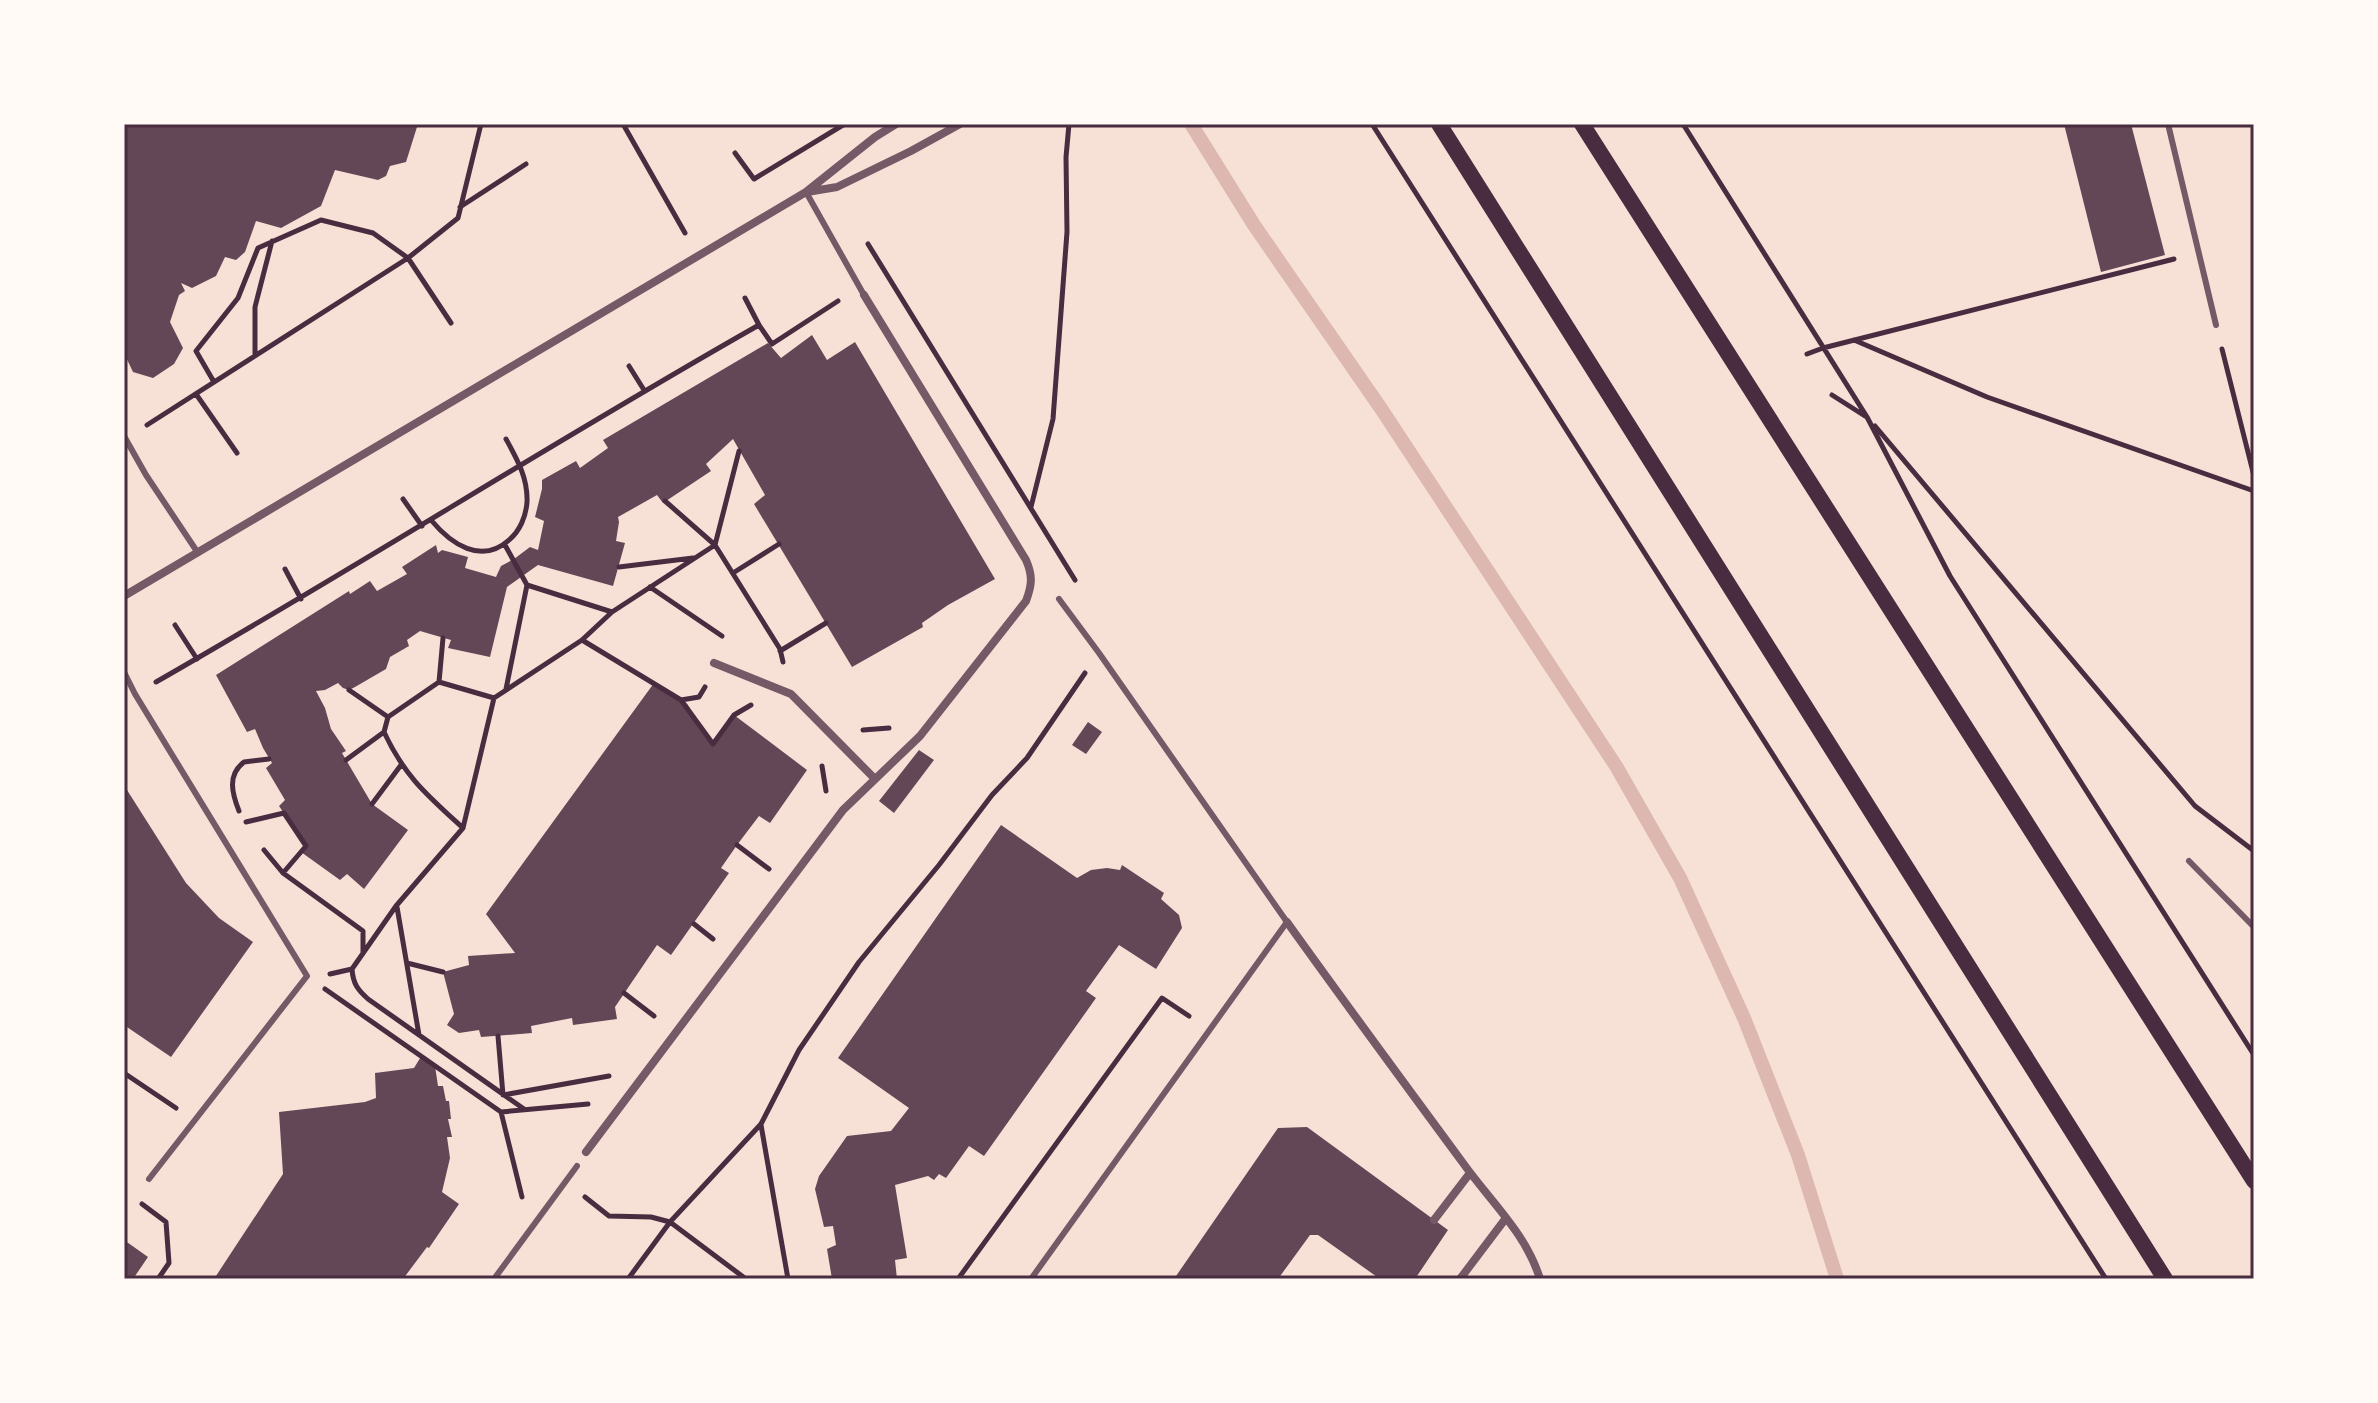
<svg xmlns="http://www.w3.org/2000/svg" width="2378" height="1403" font-family="'Golos Text',sans-serif">
<style>
.lines{fill:none;stroke-linecap:round;stroke-linejoin:round}
.stream{stroke:#dcb8b0;stroke-width:14}
.building{fill:#644757}
.path{stroke:#4a2c40;stroke-width:5}
.service{stroke:#755966;stroke-width:6}
.minor{stroke:#755966;stroke-width:8}
.secondary{stroke:#4a2c40;stroke-width:16}
.neatline{fill:none;stroke:#4a2c40;stroke-width:3}
</style>
<rect width="100%" height="100%" fill="#f7e1d7"/>
<g class="lines">
<path class="stream" d="M1191,124L1254,225L1382,410L1616,766L1680,878L1744,1018L1798,1155L1837,1279"/>
</g>
<path class="building" d="M124,124H415L417,127L406,162L390,166L386,176L378,180L335,170L321,206L281,228L256,221L245,252L236,260L225,257L216,276L192,288L181,283L185,291L179,295L170,322L183,348L174,364L153,378L133,372L124,353Z
M2064,124H2131L2165,255L2101,272Z
M812,335L827,360L855,342L995,579L948,605L922,623L923,627L852,667L754,504L765,495L733,439L706,464L711,471L663,503L657,495L618,517L619,522L616,541L625,543L613,586L538,565L507,587L490,657L448,648L451,640L420,631L407,640L409,646L390,657L386,669L355,687L349,690L343,688L338,683L325,690L316,691L325,708L331,729L346,751L342,753L372,804L408,830L364,889L347,874L340,880L301,852L306,846L279,806L285,800L266,768L272,763L263,748L255,729L247,732L216,675L349,591L350,594L370,581L377,591L407,574L402,567L436,545L438,553L442,550L468,557L465,568L496,577L501,566L514,559L530,547L538,550L544,521L535,517L542,489V480L576,461L580,468L608,448L603,440L768,343L781,358Z
M654,683L687,704L713,744L734,715L807,770L770,823L759,816L737,845L721,868L729,873L671,955L657,945L615,1007L617,1019L573,1025L572,1018L531,1026L532,1033L481,1037L479,1030L459,1033L447,1025L454,1014L443,972L469,965L468,956L515,953L486,914Z
M1088,722L1102,732L1086,754L1072,745Z
M919,750L934,760L894,813L879,801Z
M127,790L186,883L219,918L253,942L171,1057L124,1025V792Z
M1001,825L1077,878L1091,870L1107,868L1120,870L1122,865L1164,893L1161,899L1179,915L1182,928L1156,969L1119,945L1086,991L1096,998L984,1156L969,1146L946,1178L939,1174L934,1180L928,1176L895,1185L907,1258L895,1260L897,1279H832L827,1249L836,1245L833,1226L824,1227L815,1189L819,1176L847,1136L891,1131L909,1108L838,1058Z
M422,1055L435,1066L438,1086H443L446,1101H449L451,1119H448L452,1137H447L450,1158L442,1192L459,1204L429,1248L427,1247L403,1279H214L283,1174L279,1112L365,1102L376,1098L375,1073L414,1068Z
M1307,1127L1448,1230L1415,1279H1380L1318,1235H1310L1278,1279H1174L1278,1128Z
M124,1240L148,1257L133,1279H124Z"/>
<g class="lines">
<path class="path" d="M623,124L685,233
M1372,124L2106,1279
M1683,124L1867,417L1950,576L2254,1055
M735,153L754,179L843,125
M460,207L526,164
M868,244L1075,580
M745,298L759,325
M1854,340L1987,397L2254,491
M2222,349L2254,476
M1807,354L1823,348L2174,259
M255,355V307L272,241
M629,366L644,390
M214,382L196,351L238,298L258,248L321,220L373,233L408,258L451,323
M196,394L237,453
M1832,395L1865,416
M147,425L408,258L458,218L481,124
M1875,426L2195,806L2254,851
M403,499L422,526
M665,501L715,545L739,451
M1031,507L1053,419L1067,232L1066,157L1069,124
M431,520C451,544 481,565 509,540C520,531 526,516 527,502C528,478 517,459 506,439
M505,545L527,585L506,689
M619,567L693,558
M285,569L301,599
M733,573L779,544
M527,585L612,612
M650,587L722,636
M175,625L197,659
M582,640L681,700L699,697L705,687
M780,651L826,623
M156,682C359,566 556,440 759,325L772,344L838,301
M439,682L443,638
M349,690L388,717
M681,700L713,744L734,715L751,705
M863,730L889,728
M346,760L384,732
M822,766L826,791
M372,804L401,765
M239,811C232,793 227,775 244,762L269,759
M246,822L284,813L306,846L283,873
M463,828C427,795 405,777 384,732L388,717L439,682L494,698
M737,845L769,869
M264,850L283,873L363,931V952
M397,907L419,1035
M694,924L713,939
M407,963L443,972
M352,969C353,984 358,990 368,999L524,1109
M330,974L352,969L396,906L463,828L494,698L582,640L612,612L715,545L780,649L783,662
M325,989L501,1112L522,1197
M624,993L654,1016
M498,1036L503,1095L609,1076
M124,1073L176,1108
M501,1112L588,1104
M761,1125L788,1279
M585,1197L609,1216L651,1217L670,1222L746,1279
M142,1204L166,1222L169,1263L158,1279
M628,1279L670,1222L761,1124L799,1050L859,962L939,865L992,795L1027,758L1085,673
M958,1279L1162,998L1189,1016"/>
<path class="service" d="M2168,124L2216,325
M806,192L864,295
M124,436L146,475L198,553
M124,672L135,694L307,976L149,1179
M2189,861L2254,927
M494,1279L577,1166
M1031,1279L1287,922L1099,653L1059,599"/>
<path class="minor" d="M807,192L837,187L911,151L960,124
M124,596L806,192L875,137L896,124
M714,663L791,694L875,779
M1287,922C1345,1003 1404,1083 1463,1163C1490,1201 1526,1233 1540,1279
M586,1152L843,810L920,736L1026,601C1032,585 1033,576 1026,560L864,295
M1434,1220L1470,1173
M1460,1279L1506,1218"/>
<path class="secondary" d="M1439,124L2165,1279
M1582,124L2254,1181"/>
</g>
<rect width="2378" height="1403" fill="none" stroke="#fffaf5" stroke-width="252"/>
<rect x="126" y="126" width="2126" height="1151" class="neatline"/>
</svg>
